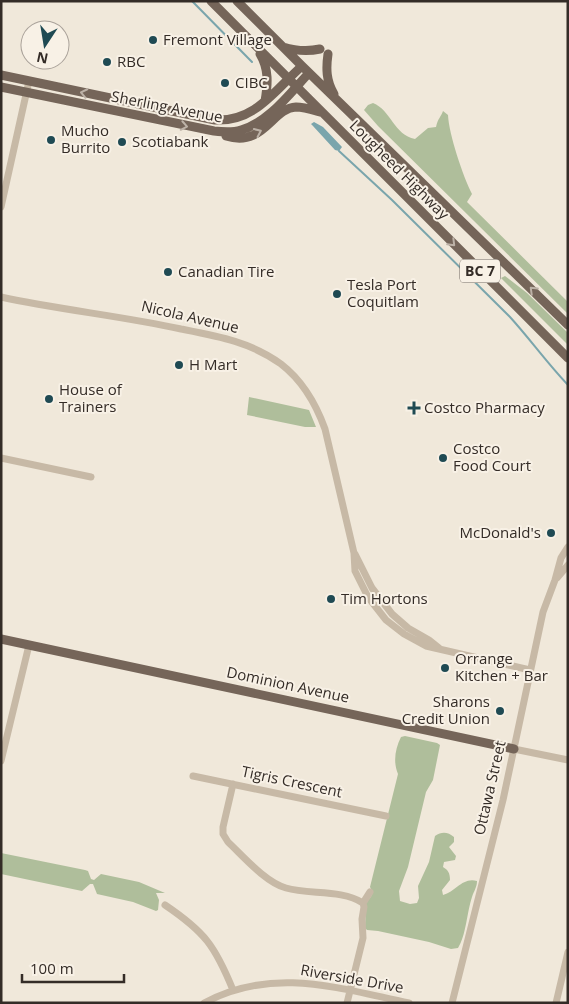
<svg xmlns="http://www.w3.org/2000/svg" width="569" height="1004" font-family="'Open Sans',sans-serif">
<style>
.green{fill:#afbe9b}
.water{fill:#7aa5ac}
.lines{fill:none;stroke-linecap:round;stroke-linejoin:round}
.stream{stroke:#7aa5ac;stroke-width:2}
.minor{stroke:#c7b9a6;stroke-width:7}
.major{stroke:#756559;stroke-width:9}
.oneway{stroke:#bdb2a7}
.poi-dot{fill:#1f4a53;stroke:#f8f1e6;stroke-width:2}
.labels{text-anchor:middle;stroke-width:4;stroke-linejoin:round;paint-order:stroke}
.shield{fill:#f8f1e6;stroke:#6f6760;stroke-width:1}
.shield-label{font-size:14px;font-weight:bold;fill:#342c27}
.poi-label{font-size:15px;fill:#342c27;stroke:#f8f1e6;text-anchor:start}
.street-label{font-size:15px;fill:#342c27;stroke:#f8f1e6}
</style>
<rect width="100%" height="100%" fill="#f0e8da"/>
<path class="green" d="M373,103C391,110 394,135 415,139L428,128L436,127C438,118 441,117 443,111L448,115C449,135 463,176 472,194L467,202L568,302V314L378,126L364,110L368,105Z
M505,276L527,293L568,333V345L501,278Z
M249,397L309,410L316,427H305L247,415Z
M405,736L437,743L440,745L433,780L426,792L408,867L399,891L400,901L410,904L417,903L419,898L418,886L429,862L435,836C442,831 448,832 454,837V842L449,847L456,856L455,860L444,862L443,867C448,870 450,873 450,880L442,890L443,895C456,892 462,877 477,881C477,887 474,891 472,897C467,912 466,936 458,948L451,949L429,942L378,931L367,930L365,928L366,902C372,896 374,894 370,887L398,774C393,762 395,749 401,737Z
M1,853L85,870L88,871L91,879L94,880L101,874L139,882L165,893H156L159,900L158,910L156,911L133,902L97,894L93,884H90L82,891L1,874Z"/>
<path class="water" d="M314,122L323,127L342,147L339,151L335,150L313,126L311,124Z"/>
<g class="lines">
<path class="stream" d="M192,1L252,62
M339,151L392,200L510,317C530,339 547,363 568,385"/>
<path class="minor" d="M1,207L29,81
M1,297C61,310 122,316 181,329C217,336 251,342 281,364C303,381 316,404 325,429L354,553L355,571L368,597L386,620L404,634L426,646L530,670
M1,458L91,477
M355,554L372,588L392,614L408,628L429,640L439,648
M557,578L568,565
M514,749L568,760
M1,761L29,645
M193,776L386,816
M233,784L223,827V834L228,842C243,856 265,882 286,888C309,895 341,889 363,903
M165,905C205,932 215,946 233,990
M204,1003C274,966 337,988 409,1003
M347,1003L363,938L362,919L364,907L363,903L370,892
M452,1003L503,800L543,612L555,580L561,558L568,547
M556,1003L568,952"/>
<path class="major" d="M211,1L568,358
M237,1L302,66L568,325
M283,47C296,51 307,52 320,49
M260,54C269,69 268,84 265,101
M328,54C326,68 326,81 334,94
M1,75L215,120C255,122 274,91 302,66
M1,87L214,131C223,132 232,133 241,130C269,122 290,93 309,73
M226,136C264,148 272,108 296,107C304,107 313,110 320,112
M1,639L514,749"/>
</g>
<defs><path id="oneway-chevron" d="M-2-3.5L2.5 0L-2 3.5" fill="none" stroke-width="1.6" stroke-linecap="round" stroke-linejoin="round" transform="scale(1.25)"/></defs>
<g class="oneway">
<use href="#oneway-chevron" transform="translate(84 93) rotate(-168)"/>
<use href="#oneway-chevron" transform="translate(184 126) rotate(11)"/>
<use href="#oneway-chevron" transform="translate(258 132) rotate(-25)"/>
<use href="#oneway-chevron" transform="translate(452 243) rotate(45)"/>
<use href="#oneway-chevron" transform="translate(533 290) rotate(-136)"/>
</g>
<g class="poi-dot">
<circle cx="153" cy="40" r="5"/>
<circle cx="107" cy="62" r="5"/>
<circle cx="225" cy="83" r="5"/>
<circle cx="51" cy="140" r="5"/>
<circle cx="122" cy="142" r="5"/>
<circle cx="168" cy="272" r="5"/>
<circle cx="337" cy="294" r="5"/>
<circle cx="179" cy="365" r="5"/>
<circle cx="49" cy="399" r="5"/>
<path d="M411.5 400.5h5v5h5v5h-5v5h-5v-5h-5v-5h5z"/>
<circle cx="443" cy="458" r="5"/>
<circle cx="551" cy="533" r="5"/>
<circle cx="331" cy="599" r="5"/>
<circle cx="445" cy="668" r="5"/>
<circle cx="500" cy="711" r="5"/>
</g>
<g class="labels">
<rect class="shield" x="460" y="259.5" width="40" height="23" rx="4"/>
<g class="shield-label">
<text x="480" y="276">BC 7</text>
</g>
<g class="poi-label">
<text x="163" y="45">Fremont Village</text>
<text x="117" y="67">RBC</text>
<text x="235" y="88">CIBC</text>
<text x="61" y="136">Mucho<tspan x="61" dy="17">Burrito</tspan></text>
<text x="132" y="147">Scotiabank</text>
<text x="178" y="277">Canadian Tire</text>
<text x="347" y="290">Tesla Port<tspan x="347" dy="17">Coquitlam</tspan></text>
<text x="189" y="370">H Mart</text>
<text x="59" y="395">House of<tspan x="59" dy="17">Trainers</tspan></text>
<text x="424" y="413">Costco Pharmacy</text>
<text x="453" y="454">Costco<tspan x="453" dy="17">Food Court</tspan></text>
<text x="541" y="538" text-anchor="end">McDonald's</text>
<text x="341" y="604">Tim Hortons</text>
<text x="455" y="664">Orrange<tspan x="455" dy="17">Kitchen + Bar</tspan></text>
<text x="490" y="707" text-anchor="end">Sharons<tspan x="490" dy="17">Credit Union</tspan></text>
</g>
<g class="street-label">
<text transform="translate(167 107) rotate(11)" y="5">Sherling Avenue</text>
<text transform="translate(399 170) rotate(45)" y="5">Lougheed Highway</text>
<text transform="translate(190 317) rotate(13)" y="5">Nicola Avenue</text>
<text transform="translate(288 685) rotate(12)" y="5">Dominion Avenue</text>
<text transform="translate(292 782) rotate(12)" y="5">Tigris Crescent</text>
<text transform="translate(490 788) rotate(-77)" y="5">Ottawa Street</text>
<text transform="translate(352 979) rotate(10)" y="5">Riverside Drive</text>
</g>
</g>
<rect width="569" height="1004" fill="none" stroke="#342c27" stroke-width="5"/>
<g transform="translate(45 45) rotate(192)"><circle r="24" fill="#f8f1e6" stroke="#aaa29a"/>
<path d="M0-4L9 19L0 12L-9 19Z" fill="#1f4a53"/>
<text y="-8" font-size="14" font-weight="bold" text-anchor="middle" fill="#342c27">N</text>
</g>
<path d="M22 974v8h102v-8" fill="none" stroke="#342c27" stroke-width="2.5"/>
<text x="30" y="974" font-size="15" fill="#342c27" stroke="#f8f1e6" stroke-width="4" paint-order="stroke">100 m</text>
</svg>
